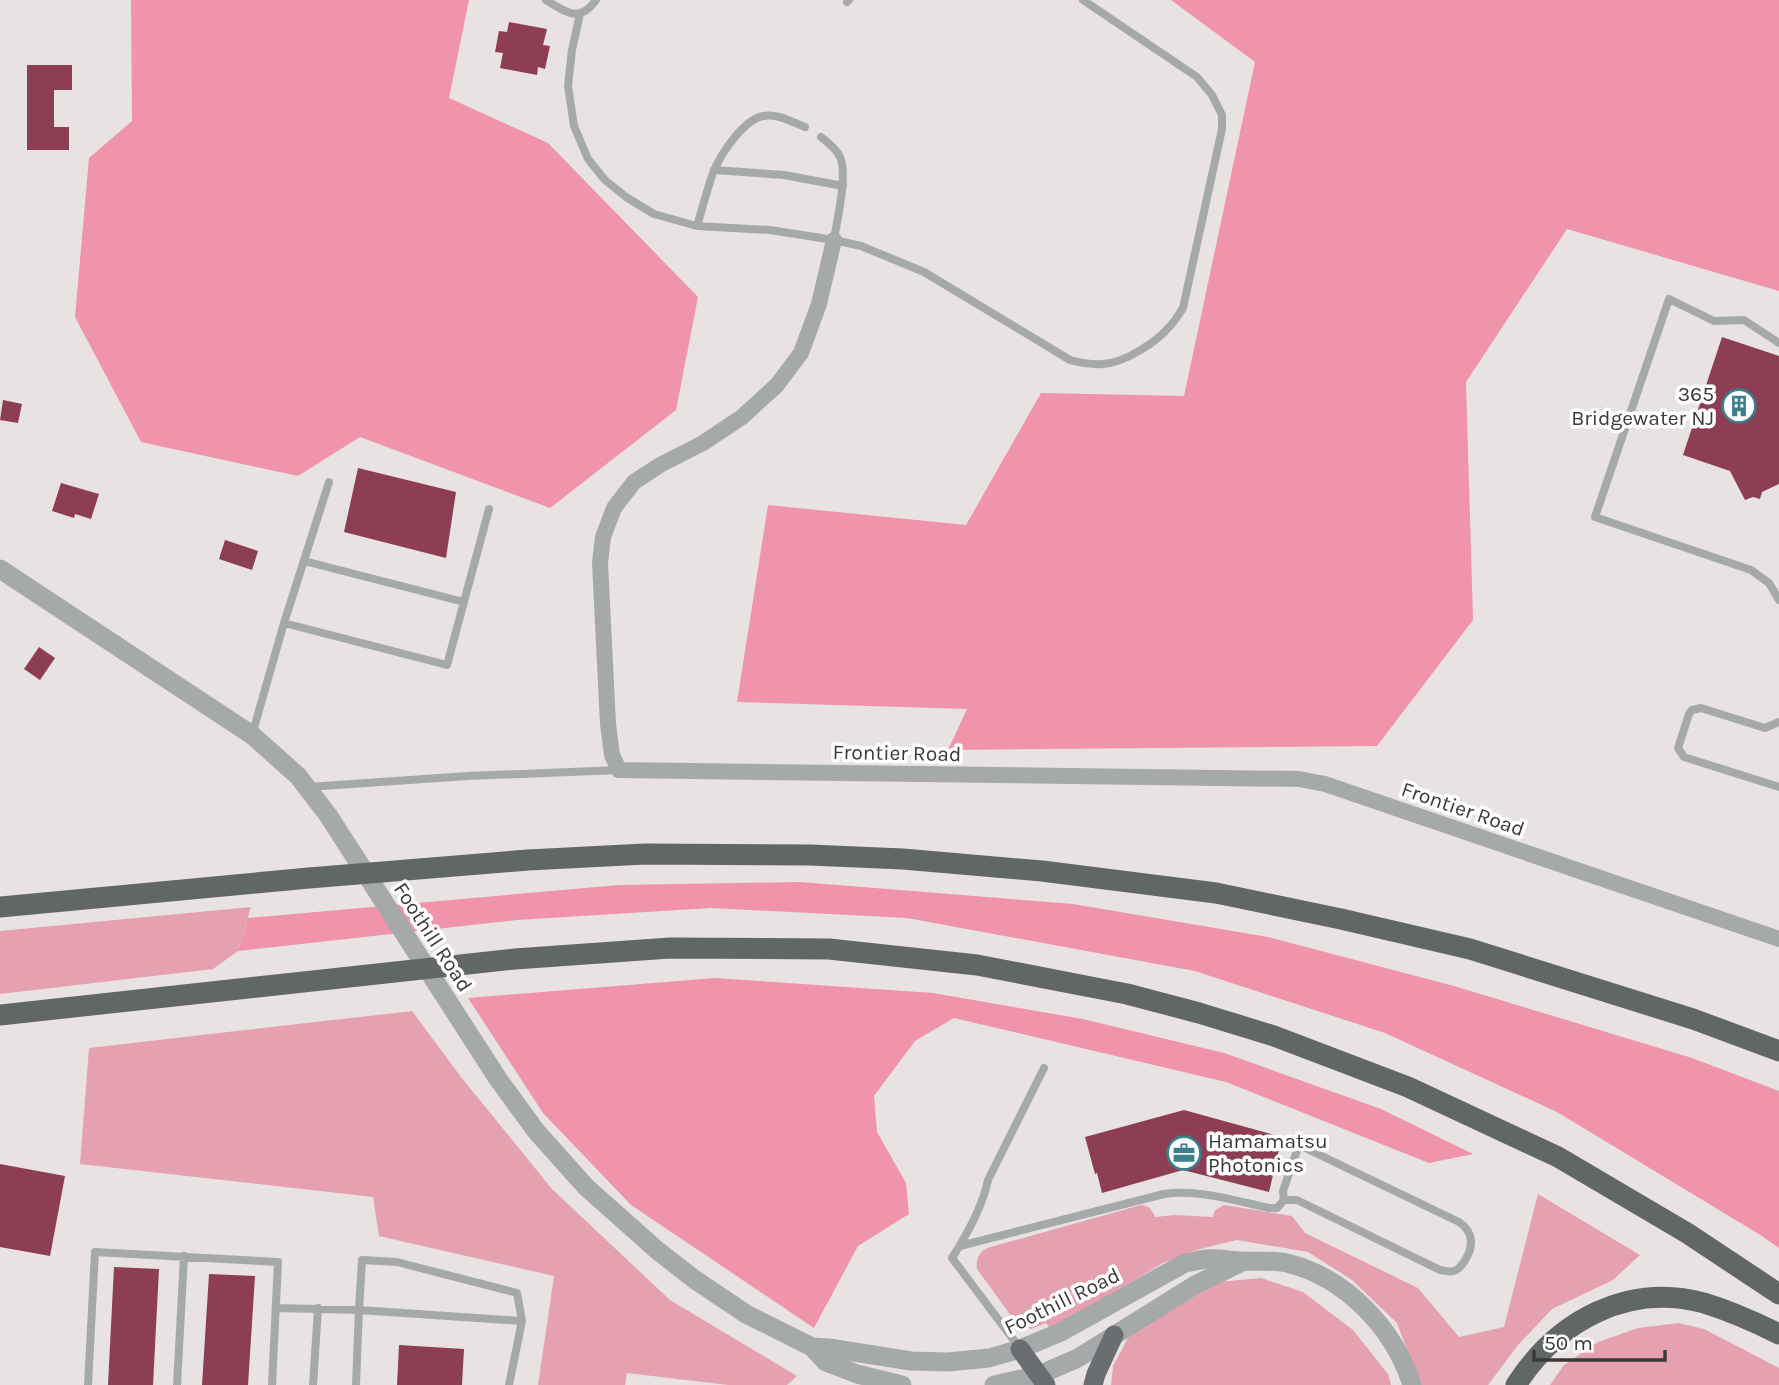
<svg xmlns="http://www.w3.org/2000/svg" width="1779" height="1385" font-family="Karla,sans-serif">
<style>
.green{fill:#e6a1b0}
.forest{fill:#ef94aa}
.building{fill:#8d3d54}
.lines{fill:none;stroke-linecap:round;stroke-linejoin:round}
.service{stroke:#a6a9a9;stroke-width:8}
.minor{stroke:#a6a9a9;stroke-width:16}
.tertiary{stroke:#a6a9a9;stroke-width:19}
.trunk{stroke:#6a6e70;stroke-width:19}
.motorway{stroke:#616667;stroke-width:21}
.labels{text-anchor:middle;stroke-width:7;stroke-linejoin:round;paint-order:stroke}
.poi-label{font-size:21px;fill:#3b3839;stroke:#fff;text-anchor:end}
.street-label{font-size:21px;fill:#3b3839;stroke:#fff}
</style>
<rect width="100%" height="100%" fill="#e8e2e3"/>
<path class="green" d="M251,907L238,951L213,969L0,994V931Z
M412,1011L461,1077L552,1189L670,1300L797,1376L787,1385H728L627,1373L625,1385H538L554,1276L379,1236L373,1197L80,1164L89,1048Z
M1538,1194L1640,1255L1613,1280L1552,1309L1518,1345L1488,1385H1420L1397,1323L1352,1280L1308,1252L1237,1240L1200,1249L1163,1263L1073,1317L1050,1328L1046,1323L1031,1329L1026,1327L1022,1331L977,1269C976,1260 978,1253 987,1248L1141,1205C1150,1206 1152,1210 1155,1217L1174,1215L1213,1217L1215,1210L1224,1205L1292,1216L1305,1233L1418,1288L1459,1337L1504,1327Z
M1261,1278L1303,1292L1353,1330L1388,1374L1391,1385H1111L1113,1366L1129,1336L1218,1282Z
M1678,1323L1704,1329L1779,1368V1385H1550L1564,1365L1598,1342L1638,1328Z"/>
<path class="forest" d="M131,0H469L449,98L548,143L698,297L676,410L550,508L360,437L298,476L141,442L75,317L89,158L132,121Z
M1171,0H1779V291L1567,229L1466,382L1473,620L1377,746L948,750L967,709L737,702L768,505L966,525L1041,393L1184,396L1255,62Z
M800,882L1073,904L1268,937L1454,986L1692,1058L1779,1091V1248L1762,1236L1557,1112L1385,1033L1195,971L907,918L711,908L517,920L238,951L248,918L619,885Z
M715,978L933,993L1083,1019L1224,1053L1381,1109L1473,1154L1429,1163L1226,1082L954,1018L915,1041L874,1096L877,1132L906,1183L909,1214L858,1246L814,1328L631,1205L543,1113L468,998Z"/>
<path class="building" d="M509,22L547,29L543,45L550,46L545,69L538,67L537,75L500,68L503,53L495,52L499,31L507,32Z
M27,65H72V90H54V127H69V150H27Z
M1722,337L1779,356V484L1762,492L1760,499L1753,497L1745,500L1730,471L1683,455Z
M3,400L22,404L18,423L0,420Z
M358,468L456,492L446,558L344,532Z
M61,483L99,494L91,519L75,514L74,518L52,511Z
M225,540L258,551L252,570L219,559Z
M39,647L55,658L40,680L24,669Z
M1184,1110L1282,1137L1269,1192L1183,1170L1102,1193L1097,1173L1095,1174L1085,1137Z
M0,1164L65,1176L50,1256L0,1247Z
M114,1267L159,1269L153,1385H108Z
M209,1274L255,1276L248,1385H202Z
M399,1345L464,1349L462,1385H397Z"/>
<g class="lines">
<path class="service" d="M546,0C566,12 579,24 596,0
M847,2L849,0
M580,14L572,50L568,86L574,126L588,159L605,180L626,197L654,214L697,226L770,230L834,240L861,246L924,272L1070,360C1081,363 1092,365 1103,364C1124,363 1157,342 1170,326C1175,321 1179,314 1183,308L1222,129V115L1212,95L1197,77L1083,0
M821,137C828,143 837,149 840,157C848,175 837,220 834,240
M714,170L784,175L843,186
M697,226C702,209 707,190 713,173C720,155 743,120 763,116C777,113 792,122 805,127
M1779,343L1744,320L1714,321L1669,299L1595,517L1751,570L1769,583L1779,600
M304,561L464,602
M284,623L329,482
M1779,722L1765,728L1701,708L1692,710L1689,714L1678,748L1684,757L1779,787
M252,735L284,623L447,665L489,509
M308,787L468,776L619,770
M960,1246L1164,1194C1200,1189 1235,1201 1269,1208H1277L1284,1200H1297L1440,1270C1445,1271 1451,1273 1456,1270C1459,1269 1462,1264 1464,1262C1474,1247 1474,1232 1459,1222L1299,1145L1283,1191L1284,1200
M276,1308L359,1310L362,1260L397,1262L517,1293L522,1321L509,1385
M1019,1347L952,1258C966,1236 983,1205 988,1180L1044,1068
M88,1385L95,1252L278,1262L272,1385
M177,1385L184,1256
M313,1385L318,1308
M356,1385L359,1310L522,1321"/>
<path class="minor" d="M834,240L819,304L801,353L777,385L742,417L703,443L660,465L634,482L614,508L603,537L600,563L608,724L612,755L619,770L1299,779L1325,784L1779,939"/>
<path class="tertiary" d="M0,569L252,735L298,776L328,815L498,1079L536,1131L586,1187L658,1251L694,1279L746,1314L812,1347L826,1362L857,1374L902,1385
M812,1347L829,1348L911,1361L948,1362L989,1358L1020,1349L1061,1332L1185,1263C1192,1262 1199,1260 1206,1259C1219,1258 1231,1261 1244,1261C1258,1262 1273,1260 1287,1263C1345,1277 1394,1328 1412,1385
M994,1385L1039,1375L1078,1358L1195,1285L1242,1262"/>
<path class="trunk" d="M1020,1349L1046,1385
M1093,1385L1096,1374L1114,1335"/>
<path class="motorway" d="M0,907L309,878L528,860L645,854L810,855L903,859L1042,871L1216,893L1341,919L1470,949L1693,1019L1779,1051
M0,1015L515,959L670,948L829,949L977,965L1127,994L1199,1013L1274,1036L1408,1087L1558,1157L1687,1233L1779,1294
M1516,1385C1557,1321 1628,1282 1704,1303C1730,1311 1755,1322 1779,1334"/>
</g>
<defs>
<symbol id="building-ring" viewBox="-11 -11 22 22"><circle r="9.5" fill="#fff" stroke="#3a7f8c" stroke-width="1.5"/><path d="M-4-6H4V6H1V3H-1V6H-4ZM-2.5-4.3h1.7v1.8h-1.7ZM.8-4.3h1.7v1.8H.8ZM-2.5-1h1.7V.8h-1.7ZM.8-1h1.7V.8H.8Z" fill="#3a7f8c"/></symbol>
<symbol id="office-ring" viewBox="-11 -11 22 22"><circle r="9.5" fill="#fff" stroke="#3a7f8c" stroke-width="1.5"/><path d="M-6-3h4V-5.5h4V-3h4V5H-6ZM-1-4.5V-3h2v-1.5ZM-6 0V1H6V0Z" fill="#3a7f8c"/></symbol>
</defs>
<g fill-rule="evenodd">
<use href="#building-ring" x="1720" y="387" width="38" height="38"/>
<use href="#office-ring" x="1165" y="1134" width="38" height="38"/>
</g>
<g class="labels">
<g class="poi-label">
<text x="1714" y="401">365<tspan x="1714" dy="24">Bridgewater NJ</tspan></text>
<text x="1208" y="1148" text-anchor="start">Hamamatsu<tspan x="1208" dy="24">Photonics</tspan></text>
</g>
<g class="street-label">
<text transform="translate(897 753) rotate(1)" y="7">Frontier Road</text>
<text transform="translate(1463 809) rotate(19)" y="7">Frontier Road</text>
<text transform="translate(433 937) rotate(57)" y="7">Foothill Road</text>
<text transform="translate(1062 1301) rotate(-26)" y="7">Foothill Road</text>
</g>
</g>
<path d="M1534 1350v10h131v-10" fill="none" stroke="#3b3839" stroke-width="3.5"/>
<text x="1544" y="1350" font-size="21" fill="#3b3839" stroke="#ffffff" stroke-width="5" paint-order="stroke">50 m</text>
</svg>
